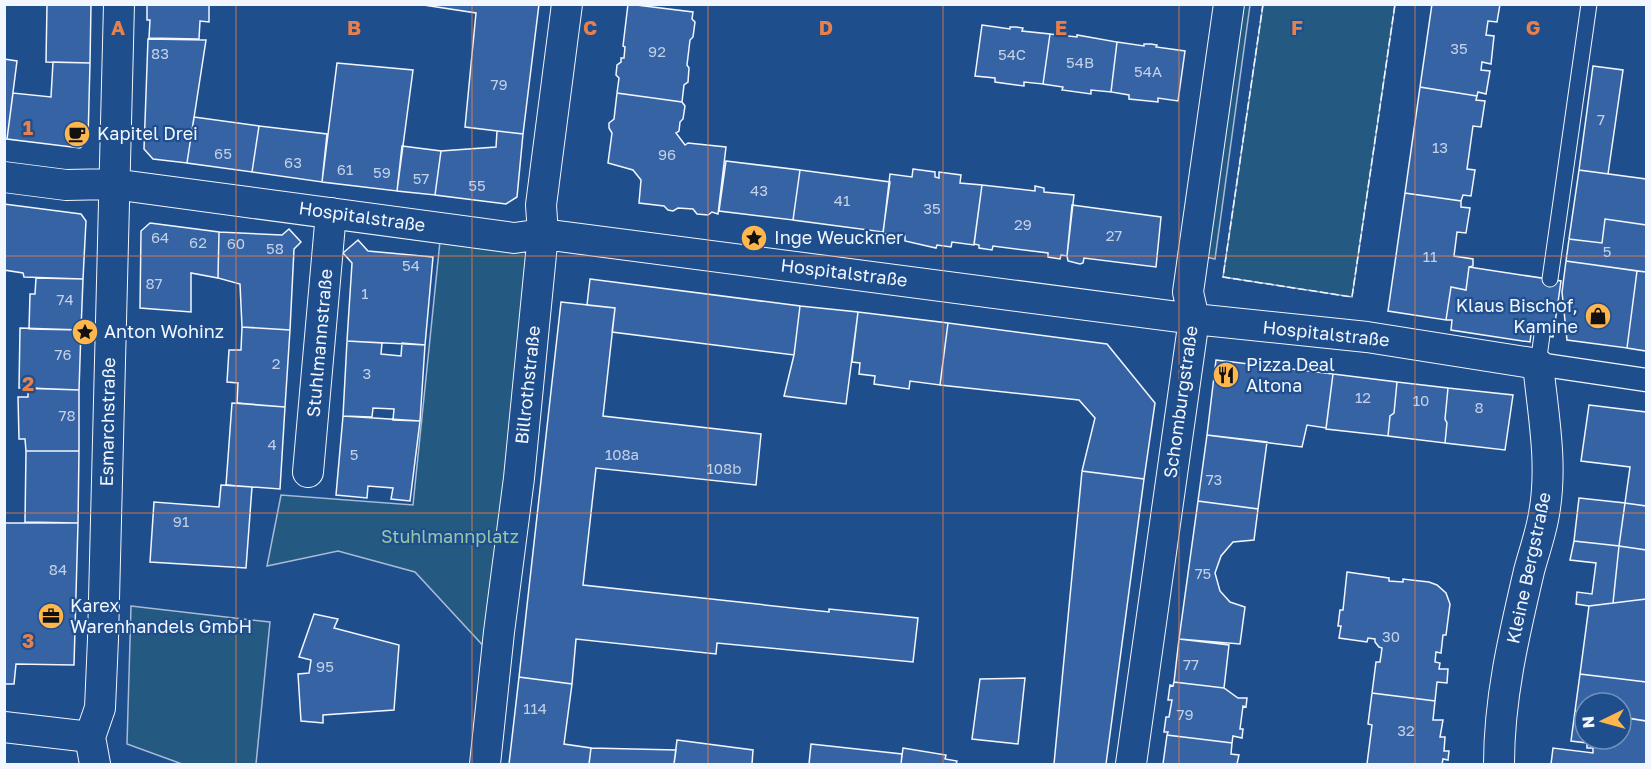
<svg xmlns="http://www.w3.org/2000/svg" width="1651" height="769" font-family="'Golos Text',sans-serif">
<style>
.green{fill:#245a82;stroke:#a8bbd7;stroke-width:1.5}
.building{fill:#3563a3;stroke:#f2f6ff;stroke-width:1.5}
.lines{fill:none;stroke-linecap:round;stroke-linejoin:round}
.service-casing{stroke:#f2f6ff;stroke-width:17}
.pedestrian-casing{stroke:#f2f6ff;stroke-width:25}
.minor-casing{stroke:#f2f6ff;stroke-width:32}
.service{stroke:#1f4e8c;stroke-width:15}
.pedestrian{stroke:#1f4e8c;stroke-width:22}
.minor{stroke:#1f4e8c;stroke-width:30}
.fence{stroke:#f2f6ff;stroke-width:1.5;stroke-dasharray:8 3;stroke-linecap:butt}
.grid{fill:none;stroke:#ea8049;stroke-width:1.5;stroke-opacity:0.55}
.labels{text-anchor:middle;stroke-width:4.5;stroke-linejoin:round;paint-order:stroke}
.number-label{font-size:15px;fill:#c3d1e8}
.poi-label{font-size:18px;fill:#f2f6ff;stroke:#1f4e8c;text-anchor:start}
.street-label{font-size:18px;fill:#f2f6ff;stroke:#1f4e8c}
.park-label{font-size:18px;fill:#97c8a6;stroke:#1f4e8c}
.grid-label{font-size:20px;text-anchor:middle;font-weight:bold;fill:#ea8049;stroke:#1f4e8c;stroke-width:4.5;stroke-linejoin:round;paint-order:stroke}
</style>
<rect width="100%" height="100%" fill="#1f4e8c"/>
<path class="green" d="M1233,5H1250L1215,259L1198,255Z
M1263,5H1395L1352,297L1223,277Z
M440,241L533,251L489,652L415,572L338,551L267,566L281,495L413,505Z
M131,606L270,622L256,764H182L127,744Z"/>
<path class="building" d="M47,4H91L90,63L46,62Z
M147,4H209V22L200,21L199,39L149,38L150,20H147Z
M417,4H539L523,134L465,127L476,13Z
M628,4L693,12L692,19L695,22L693,37L690,40L687,65L689,68L688,82L684,85L682,102L617,93L619,78L616,75L617,65L621,62V58H624L625,47L623,46Z
M1432,4H1500L1497,22L1488,21L1486,35L1494,36L1491,64L1482,62L1481,70L1490,71L1486,94L1478,92L1477,96L1420,87Z
M982,25L1010,29V27H1016L1023,28L1022,31L1050,34L1043,84L1024,82V86L995,82V78L975,76Z
M1050,34L1077,37V35L1117,42L1111,92L1091,90V94L1062,90L1063,87L1043,84Z
M148,39L206,40L187,163L153,159L144,149Z
M1117,42L1144,46V44H1151L1157,45L1156,47L1185,51L1178,101L1158,98V102L1129,99V95L1111,92Z
M4,59L17,61L7,139H4Z
M53,62L90,63L88,140L80,148L7,139L13,93L51,97Z
M337,63L413,70L397,191L322,182Z
M1593,66L1623,70L1608,174L1579,170Z
M1420,87L1477,96L1476,100L1485,101L1481,127L1473,126L1467,169L1475,170L1471,196L1463,195L1461,201L1405,193Z
M617,93L682,102L685,106L683,119L680,122L679,131L676,133L685,145L688,143L726,147L718,214L712,212L708,215L697,214L693,209L678,208L673,211L668,210L664,206L639,203L641,180L633,170L608,163L612,133L609,128V123L614,119Z
M194,117L259,126L252,172L187,163Z
M259,126L327,134L322,182L252,172Z
M497,131L523,134L517,197L506,204L435,195L441,151L496,147Z
M402,146L441,151L435,195L397,191Z
M726,161L800,170L793,220L719,211Z
M913,169L935,172V177L939,178V172L961,175L960,183L982,185L974,245L952,242L951,247L937,245L936,248L905,241V236L883,234L890,174L912,177Z
M800,170L890,182L883,232L793,220Z
M1579,170L1646,179V225L1605,219L1602,243L1569,239Z
M982,185L1035,191V186L1044,188V192L1074,195L1067,256L1061,255L1060,259L1048,257V253L993,246L992,250L979,248V245L974,244Z
M1405,193L1461,201V207L1470,208L1466,233L1457,232L1454,256L1473,259V266L1469,267L1466,290L1451,287L1446,320L1388,311Z
M4,204L81,214L86,221L83,279L24,277L23,273L4,270Z
M1072,205L1161,217L1156,267L1084,258L1083,263L1080,264L1068,261L1067,256Z
M1605,219L1646,225V272L1566,261L1569,239L1602,243Z
M150,223L219,232L218,278L191,273V312L140,308L141,231Z
M289,229L301,242L294,249L290,330L242,327L240,284L218,278L219,232L282,235Z
M358,240L368,251L433,257L425,345L347,341L352,263L343,253Z
M1566,261L1637,271L1627,348L1567,340L1562,292Z
M1469,267L1561,281L1553,337L1531,334L1530,342L1451,330L1452,320H1446L1451,287L1466,290Z
M1637,271L1646,272V351L1627,348Z
M36,278L83,279L81,330L29,329L30,294H35Z
M590,279L800,306L794,355L612,332L615,308L587,305Z
M561,302L615,308L603,416L761,434L756,485L596,468L583,585L829,612V609L918,618L913,662L717,643L716,654L576,639L572,684L519,677Z
M800,306L858,312L846,404L784,396L794,355Z
M858,312L948,323L940,385L910,381L909,389L874,384L875,376L859,374L860,363L852,362Z
M948,323L1107,344L1155,403L1144,479L1082,471L1095,418L1079,400L940,385Z
M242,327L290,330L285,407L237,403L238,383L227,382L229,350H241Z
M20,328L81,330L79,390L19,388Z
M347,341L382,343L381,354L401,356L402,343L425,345L420,421L393,420L394,409L373,408L372,417L343,416Z
M1216,360L1333,374L1326,428L1307,425L1302,447L1207,435Z
M1333,374L1397,382L1394,413L1390,416L1388,436L1326,429Z
M1397,382L1448,388L1445,419L1447,423L1445,443L1388,436L1390,416L1394,413Z
M28,388L79,390V451H26L25,439H19L18,397H28Z
M1448,388L1513,395L1505,450L1445,443L1447,423L1445,419Z
M232,403L285,407L280,489L226,485Z
M1589,405L1646,412V506L1625,503L1630,467L1581,461Z
M343,416L420,421L410,501L391,499L393,488L368,486L367,498L336,495Z
M1207,435L1267,442L1258,509L1198,501Z
M26,451H79L78,523L25,522Z
M1082,471L1144,479L1106,764H1054Z
M221,485L252,487L246,568L150,562L154,502L219,507Z
M1579,498L1625,503L1619,546L1574,541Z
M1198,501L1258,509L1254,540L1233,542L1221,556L1215,573L1220,591L1230,602L1245,607L1240,644L1179,639Z
M1625,503L1646,506V550L1619,546Z
M4,523H78L74,665L16,664L14,684H4Z
M1574,541L1619,546L1613,603L1589,606L1576,604L1577,592L1592,594L1596,563L1570,560Z
M1619,546L1646,550V599L1613,603Z
M1347,572L1389,578V581L1403,582V579L1429,582L1437,585L1446,593L1450,604L1446,635H1443L1441,653L1436,652L1435,662L1440,663L1439,669H1448L1447,683L1437,682L1435,701L1372,693L1376,662H1380L1382,648L1379,647L1375,642V639L1368,638L1367,642L1339,638L1341,626H1338L1340,610H1343Z
M1646,599V682L1580,674L1589,606Z
M314,614L338,619L334,628L399,645L394,710L323,715V723L301,721L298,674L309,673L311,660L299,657Z
M1179,639L1229,645L1224,688L1174,682Z
M1580,674L1646,682V721L1621,717V703H1585V713L1575,711Z
M519,677L572,684L564,744L591,748L589,764H509Z
M1025,678L1018,744L972,739L980,679Z
M1174,682L1224,688L1238,698H1247L1246,707L1243,706L1240,729H1243L1242,738L1233,736L1232,743L1167,735L1168,732H1164L1166,717H1169L1172,700H1168L1170,685L1173,686Z
M1372,693L1435,701L1433,720H1443L1440,737H1445L1444,751H1449L1448,760L1443,759L1442,764H1367L1372,725L1368,724Z
M1575,711L1585,713V739H1621V717L1646,721V764H1551L1553,748L1593,753V748H1587V743L1571,741Z
M1167,735L1232,743L1231,754L1239,755L1237,764H1163Z
M677,740L753,750L752,764H674Z
M811,744L902,754L901,764H809Z
M591,748L676,750L674,764H589Z
M903,748L946,755L945,759L957,761L956,764H901Z"/>
<g class="lines">
<defs>
<path id="service" d="M1550,279L1589,4
M1538,364L1542,335"/>
<path id="pedestrian" d="M1538,364L1646,380"/>
<path id="minor" d="M4,177L66,185L113,184L514,238L543,234L1194,319L1367,337L1538,364C1543,414 1553,464 1544,514C1541,533 1534,552 1529,571C1514,635 1499,698 1499,764
M308,472L331,213
M4,727L90,737
M95,764L90,737L100,708L103,639L119,4
M485,764L499,632L519,478L543,234L541,205L567,4
M1131,764L1194,319L1188,292L1229,4"/>
</defs>
<use href="#service" class="service-casing"/>
<use href="#pedestrian" class="pedestrian-casing"/>
<use href="#minor" class="minor-casing"/>
<use href="#service" class="service"/>
<use href="#pedestrian" class="pedestrian"/>
<use href="#minor" class="minor"/>
<path class="fence" d="M1263,4L1223,277L1352,297L1395,4"/>
</g>
<path class="grid" d="M236,4V764M472,4V764M708,4V764M943,4V764M1179,4V764M1415,4V764M4,256H1646M4,513H1646"/>
<defs>
<symbol id="cafe-disc" viewBox="-11 -11 22 22"><circle r="9.5" fill="#ffb74d" stroke="#1f4e8c"/><path d="M-5.5-4.5H6V0H3Q3 3.5 0 3.5H-2.5Q-5.5 3.5-5.5 0ZM3-3.2v2h1.7v-2ZM-6 4.5H4V6H-6Z" fill="#111"/></symbol>
<symbol id="sight-disc" viewBox="-11 -11 22 22"><circle r="9.5" fill="#ffb74d" stroke="#1f4e8c"/><path d="M0-6L1.8-2.2L6-1.7L2.9 1.2L3.7 5.4L0 3.3L-3.7 5.4L-2.9 1.2L-6-1.7L-1.8-2.2Z" fill="#111"/></symbol>
<symbol id="shop-disc" viewBox="-11 -11 22 22"><circle r="9.5" fill="#ffb74d" stroke="#1f4e8c"/><path d="M-5-2.5h2.3a2.7 3.5 0 0 1 5.4 0H5L5.5 6h-11ZM-1.5-2.5h3a1.5 2.3 0 0 0-3 0Z" fill="#111"/></symbol>
<symbol id="restaurant-disc" viewBox="-11 -11 22 22"><circle r="9.5" fill="#ffb74d" stroke="#1f4e8c"/><path d="M-5-6h1v4h1v-4h1v4h1v-4h1v5L-1.5 .5V6h-2V.5L-5-1ZM5-6V6H3V1.5H1.5Q1.5-4 5-6Z" fill="#111"/></symbol>
<symbol id="office-disc" viewBox="-11 -11 22 22"><circle r="9.5" fill="#ffb74d" stroke="#1f4e8c"/><path d="M-6-3h4V-5.5h4V-3h4V5H-6ZM-1-4.5V-3h2v-1.5ZM-6 0V1H6V0Z" fill="#111"/></symbol>
</defs>
<g fill-rule="evenodd">
<use href="#cafe-disc" x="62" y="119" width="30" height="30"/>
<use href="#sight-disc" x="739" y="223" width="30" height="30"/>
<use href="#shop-disc" x="1583" y="301" width="30" height="30"/>
<use href="#sight-disc" x="70" y="317" width="30" height="30"/>
<use href="#restaurant-disc" x="1211" y="360" width="30" height="30"/>
<use href="#office-disc" x="36" y="601" width="30" height="30"/>
</g>
<g class="labels">
<g class="number-label">
<text x="1459" y="54">35</text>
<text x="657" y="57">92</text>
<text x="160" y="59">83</text>
<text x="1012" y="60">54C</text>
<text x="1080" y="68">54B</text>
<text x="1148" y="77">54A</text>
<text x="499" y="90">79</text>
<text x="1601" y="125">7</text>
<text x="1440" y="153">13</text>
<text x="223" y="159">65</text>
<text x="667" y="160">96</text>
<text x="293" y="168">63</text>
<text x="345" y="175">61</text>
<text x="382" y="178">59</text>
<text x="421" y="184">57</text>
<text x="477" y="191">55</text>
<text x="759" y="196">43</text>
<text x="842" y="206">41</text>
<text x="932" y="214">35</text>
<text x="1023" y="230">29</text>
<text x="1114" y="241">27</text>
<text x="160" y="243">64</text>
<text x="198" y="248">62</text>
<text x="236" y="249">60</text>
<text x="275" y="254">58</text>
<text x="1607" y="257">5</text>
<text x="1430" y="262">11</text>
<text x="411" y="271">54</text>
<text x="154" y="289">87</text>
<text x="365" y="299">1</text>
<text x="65" y="305">74</text>
<text x="63" y="360">76</text>
<text x="276" y="369">2</text>
<text x="367" y="379">3</text>
<text x="1363" y="403">12</text>
<text x="1421" y="406">10</text>
<text x="1479" y="413">8</text>
<text x="67" y="421">78</text>
<text x="272" y="450">4</text>
<text x="354" y="460">5</text>
<text x="622" y="460">108a</text>
<text x="724" y="474">108b</text>
<text x="1214" y="485">73</text>
<text x="181" y="527">91</text>
<text x="58" y="575">84</text>
<text x="1203" y="579">75</text>
<text x="1391" y="642">30</text>
<text x="1191" y="670">77</text>
<text x="325" y="672">95</text>
<text x="535" y="714">114</text>
<text x="1185" y="720">79</text>
<text x="1406" y="736">32</text>
</g>
<g class="poi-label">
<text x="97" y="140">Kapitel Drei</text>
<text x="774" y="244">Inge Weuckner</text>
<text x="1578" y="312" text-anchor="end">Klaus Bischof,<tspan x="1578" dy="21">Kamine</tspan></text>
<text x="104" y="338">Anton Wohinz</text>
<text x="1246" y="371">Pizza Deal<tspan x="1246" dy="21">Altona</tspan></text>
<text x="70" y="612">Karex<tspan x="70" dy="21">Warenhandels GmbH</tspan></text>
</g>
<g class="street-label">
<text transform="translate(362 217) rotate(8)" y="6">Hospitalstraße</text>
<text transform="translate(844 273) rotate(7)" y="6">Hospitalstraße</text>
<text transform="translate(1326 334) rotate(6)" y="6">Hospitalstraße</text>
<text transform="translate(320 343) rotate(-85)" y="6">Stuhlmannstraße</text>
<text transform="translate(528 385) rotate(-84)" y="6">Billrothstraße</text>
<text transform="translate(1181 402) rotate(-82)" y="6">Schomburgstraße</text>
<text transform="translate(108 422) rotate(-89)" y="6">Esmarchstraße</text>
<text transform="translate(1529 568) rotate(-78)" y="6">Kleine Bergstraße</text>
</g>
<g class="park-label">
<text x="450" y="543">Stuhlmannplatz</text>
</g>
</g>
<g class="grid-label">
<text x="118" y="35">A</text>
<text x="354" y="35">B</text>
<text x="590" y="35">C</text>
<text x="826" y="35">D</text>
<text x="1061" y="35">E</text>
<text x="1297" y="35">F</text>
<text x="1533" y="35">G</text>
<text x="28" y="135">1</text>
<text x="28" y="391">2</text>
<text x="28" y="648">3</text>
</g>
<rect width="1651" height="769" fill="none" stroke="#f2f6ff" stroke-width="12"/>
<g transform="translate(1603 721) rotate(265)"><circle r="28" fill="#1f4e8c" stroke="#7391ba" stroke-width="1.5"/>
<path d="M0-4.5L10 22L0 15L-10 22Z" fill="#ffb74d"/>
<text y="-9" font-size="16" font-weight="bold" text-anchor="middle" fill="#f2f6ff">N</text>
</g>
</svg>
